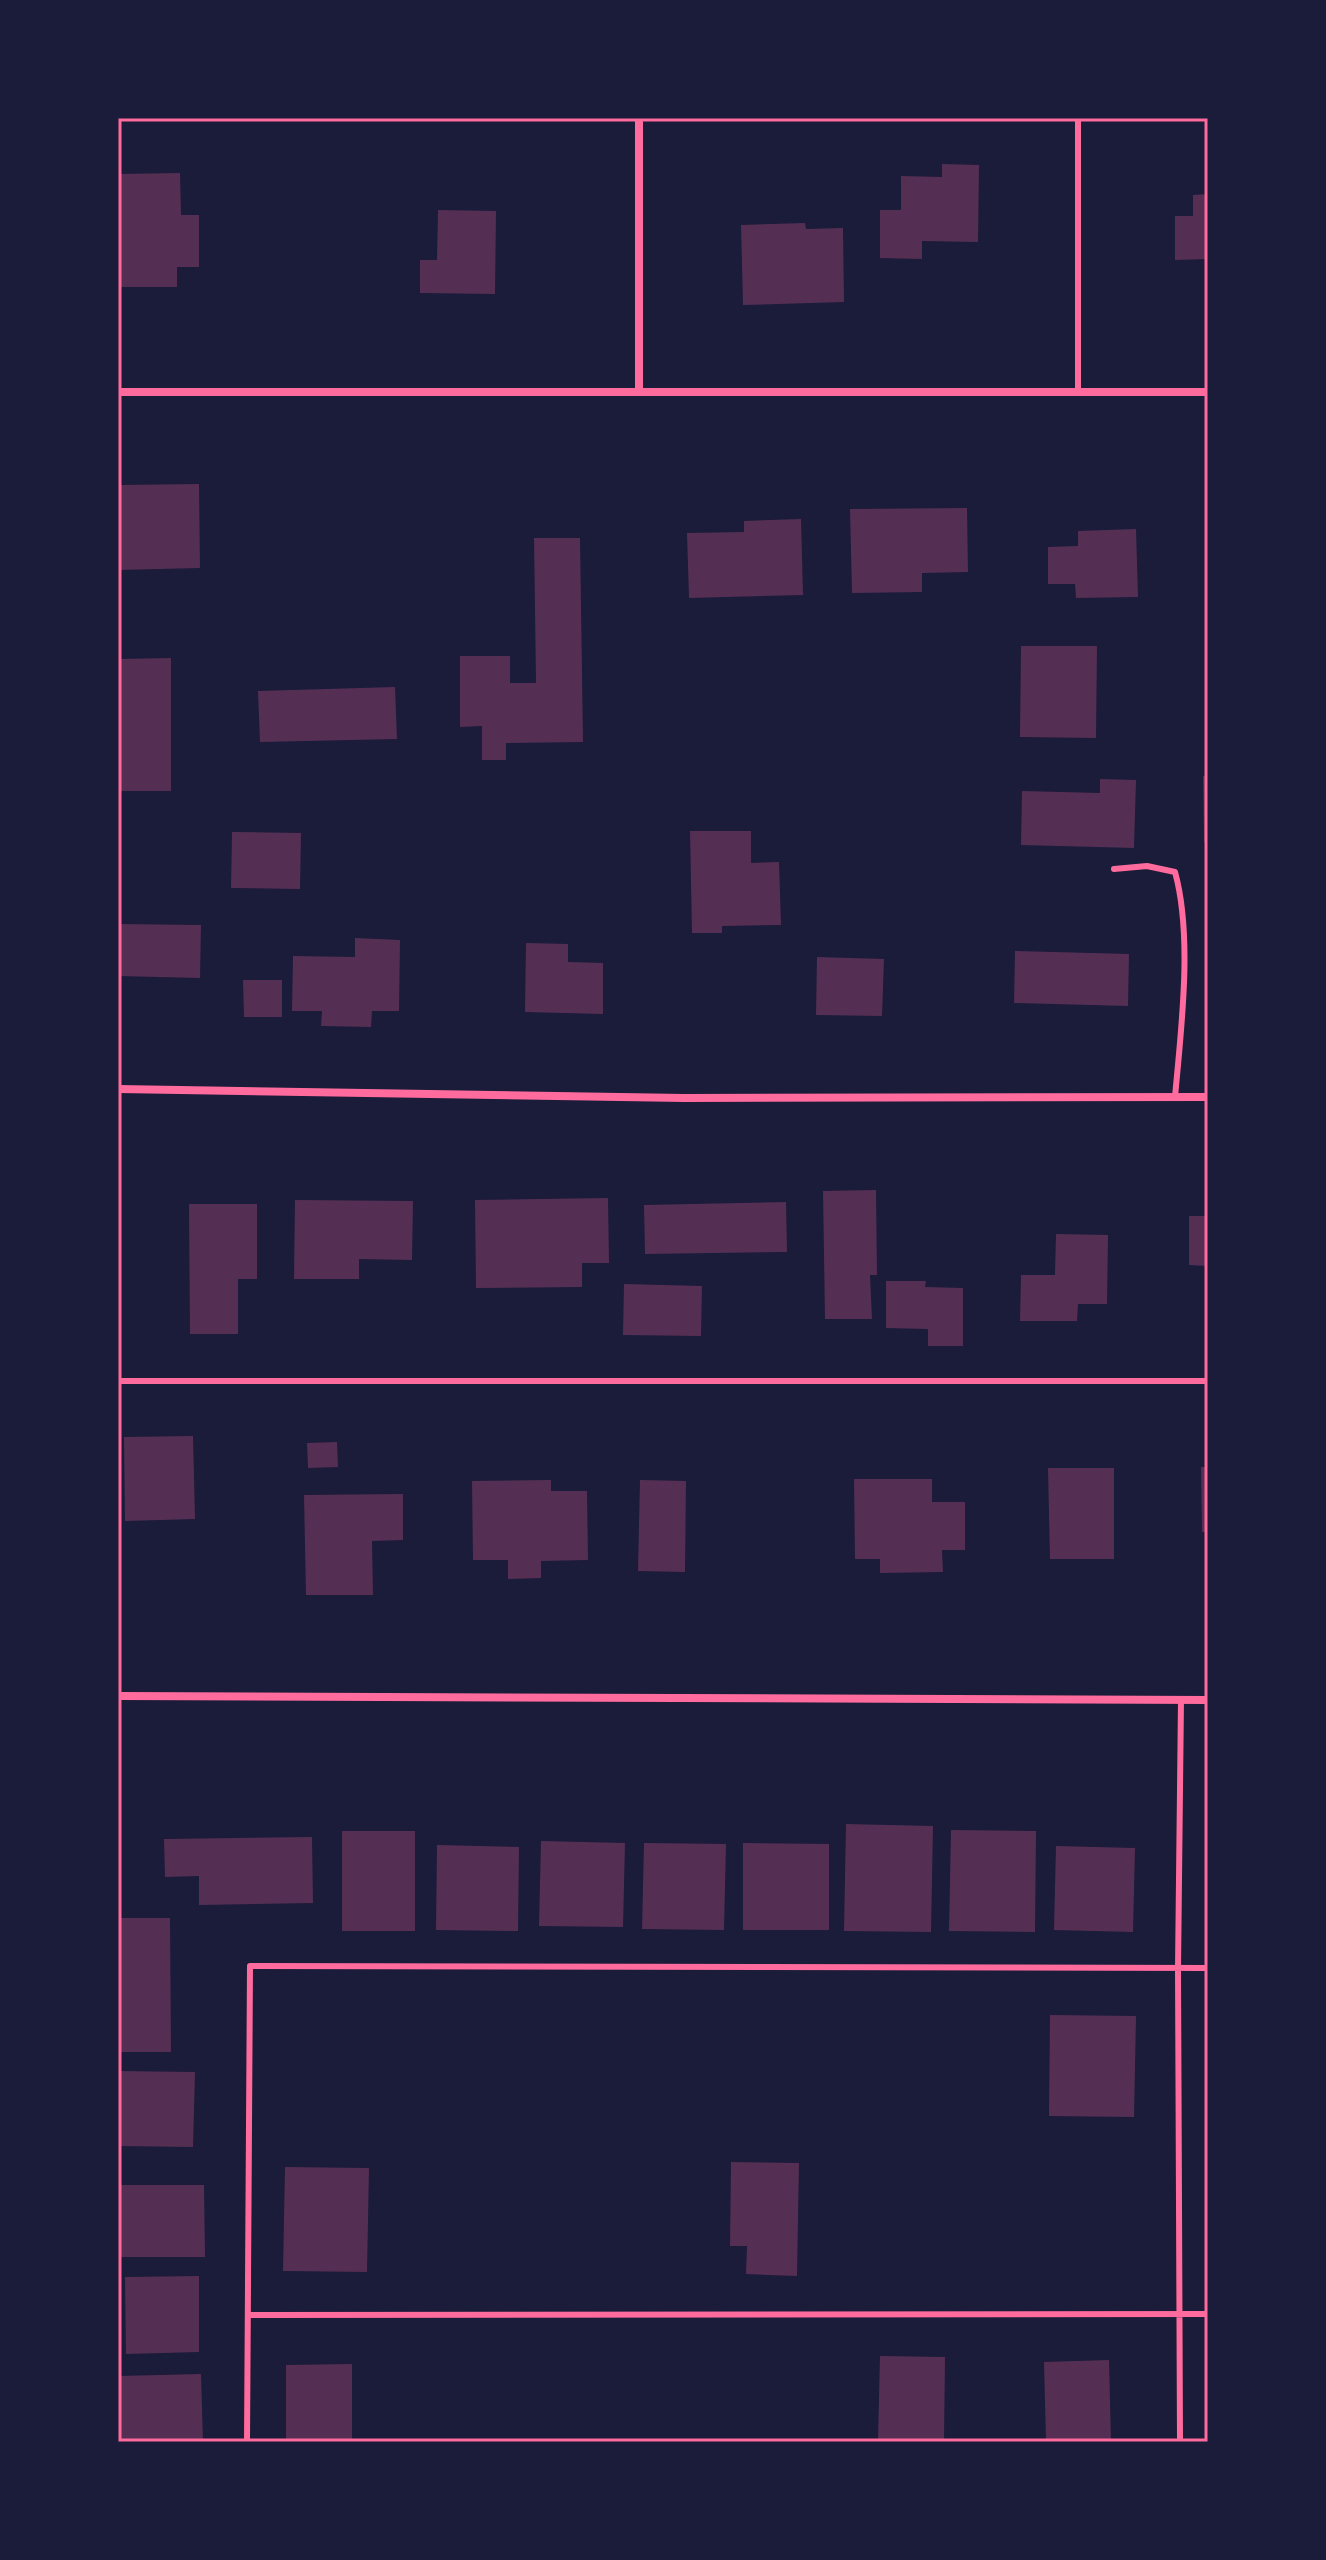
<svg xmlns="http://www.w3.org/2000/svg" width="1326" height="2560" font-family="'Titillium Web',sans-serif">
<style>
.building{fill:#542f53}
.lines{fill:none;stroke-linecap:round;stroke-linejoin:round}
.service{stroke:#ff6b9d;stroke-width:6}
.minor{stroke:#ff6b9d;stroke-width:8}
.neatline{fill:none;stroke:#ff6b9d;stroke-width:3}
</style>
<rect width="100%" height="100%" fill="#1b1b3a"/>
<path class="building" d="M942,164L979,165L978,242L922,241V259L880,258V210H901V176L942,177Z
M180,173L181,215H199V267H177V287H118V174Z
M1208,194V259L1175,260V216H1193V195Z
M438,210L496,211L495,294L420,293V260H437Z
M805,223L806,229L843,228L844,302L743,305L741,225Z
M199,484L200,568L118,570V485Z
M967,508L968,572L922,573V592L852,593L850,509Z
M801,519L803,595L689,598L687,533L744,532V521Z
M1136,529L1138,597L1076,598L1075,584H1048V547L1078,546V531Z
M534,538H580L583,742L506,743V760H482V726L460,727V656H510V683H536Z
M1021,646H1097L1096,738L1020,737Z
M171,658V791H118V659Z
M395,687L397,739L260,742L258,691Z
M1203,776H1208V842H1204Z
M1100,779L1136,780L1134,848L1021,845L1022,791L1100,793Z
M690,831H751V863L779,862L781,925L722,926V933H692Z
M232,832L301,833L300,889L231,888Z
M118,924L201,925L200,978L118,976Z
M355,938L400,940L399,1011H372L371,1027L321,1026L322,1011H292L293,956L355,957Z
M526,943L568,944V962L603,963V1014L525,1012Z
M1015,951L1129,954L1128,1006L1014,1003Z
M817,957L884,959L882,1016L816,1015Z
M243,980H282V1017H244Z
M876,1190L877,1275H870L872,1319H825L823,1191Z
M608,1198L609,1263H582V1287L476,1288L475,1200Z
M295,1200L413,1201L412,1260L359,1259V1279H294Z
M786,1202L787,1252L645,1254L644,1205Z
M189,1204H257V1279H238V1334H190Z
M1189,1216H1208V1266L1189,1265Z
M1056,1234L1108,1235L1107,1304H1078L1077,1321H1020L1021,1275H1055Z
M886,1281H926L925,1287L963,1288V1346H928V1329L886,1328Z
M624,1284L702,1286L701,1336L623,1335Z
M193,1436L195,1519L125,1521L124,1437Z
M337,1442L338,1467L308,1468L307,1443Z
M1201,1467H1208V1532H1202Z
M1048,1468H1114V1559H1050Z
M854,1479H932V1502H965V1550H942L943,1572L880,1573V1559H855Z
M551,1480V1491H587L588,1560L541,1561V1578L508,1579V1560H473L472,1481Z
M640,1480L686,1481L685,1572L638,1571Z
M403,1494V1540L372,1541L373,1595H306L304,1495Z
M846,1824L933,1826L931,1932L844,1931Z
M951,1830L1036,1831L1035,1932L949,1931Z
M342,1831H415V1931H342Z
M312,1837L313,1903L199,1905V1876L165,1877L164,1839Z
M541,1841L625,1843L623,1927L539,1926Z
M644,1843L726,1844L724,1930L642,1929Z
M743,1843L829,1844V1930H743Z
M437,1845L519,1847L518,1931L436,1930Z
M1056,1846L1135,1848L1133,1932L1054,1930Z
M118,1918H170L171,2052H118Z
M1050,2015L1136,2016L1134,2117L1049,2116Z
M118,2071L195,2072L193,2147L118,2146Z
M731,2162L799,2163L797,2276L746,2274L747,2246H730Z
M285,2167L369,2168L367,2272L283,2271Z
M118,2185H204L205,2257H118Z
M199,2276V2352L126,2354L125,2277Z
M880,2356L945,2357L944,2442H878Z
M1109,2360L1111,2442H1046L1044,2362Z
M352,2364V2442H286V2365Z
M201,2374L203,2442H118V2376Z"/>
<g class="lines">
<path class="service" d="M1078,392V118
M1114,869L1147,866L1175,872C1193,937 1181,1030 1175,1097
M118,1381H1208
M248,2315L1208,2314
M247,2442L250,1966L1208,1968
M1180,2442L1178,1968L1181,1700"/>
<path class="minor" d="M639,118V391
M118,392H1208
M118,1089L684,1098L1208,1097
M118,1696L1208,1700"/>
</g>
<rect width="1326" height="2560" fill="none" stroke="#1b1b3a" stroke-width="240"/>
<rect x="120" y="120" width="1086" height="2320" class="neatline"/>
</svg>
